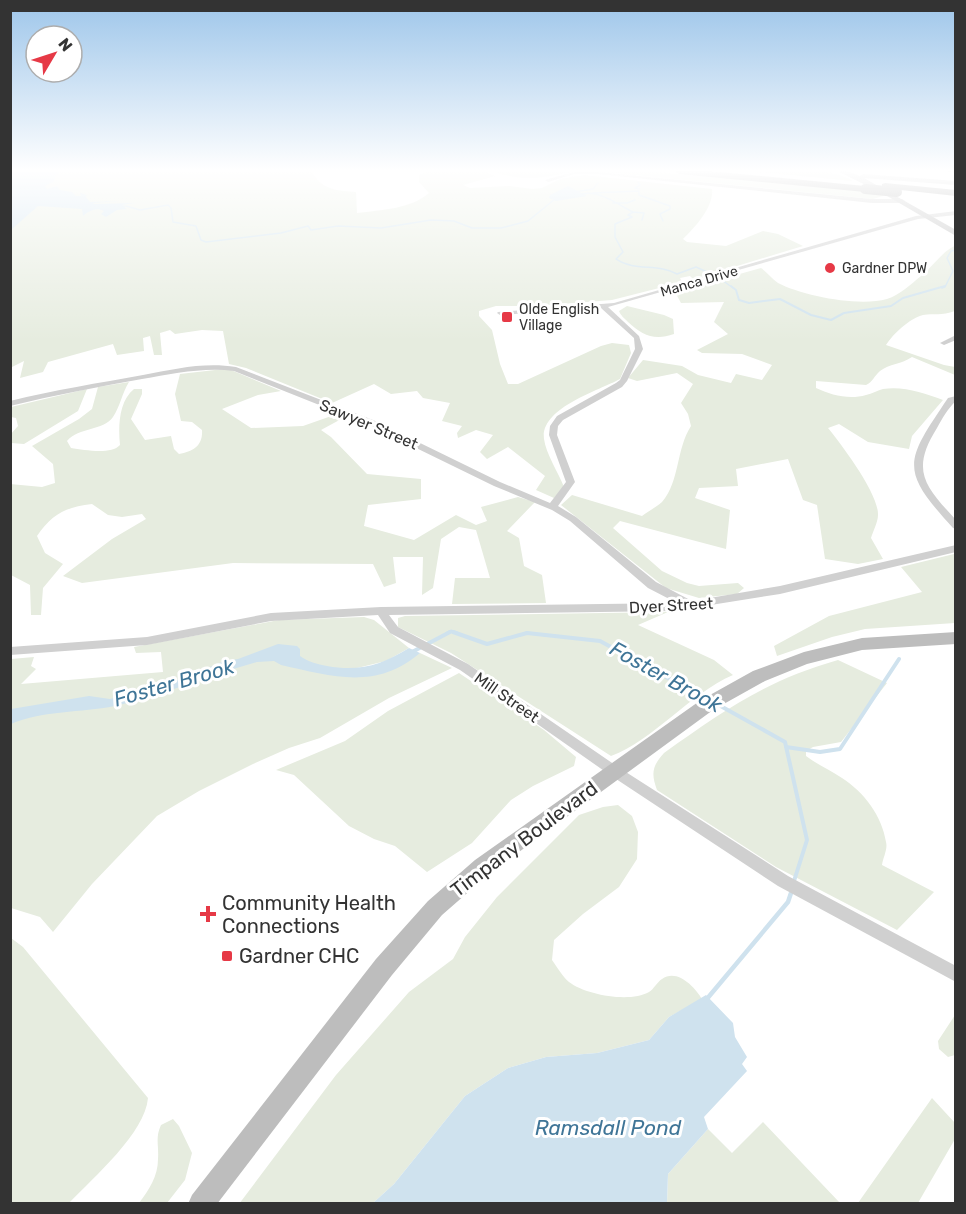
<svg xmlns="http://www.w3.org/2000/svg" width="966" height="1214" font-family="Rubik,sans-serif">
<style>
.green{fill:#e6ecdf}
.water{fill:#cfe2ee}
.lines{fill:none;stroke-linecap:round;stroke-linejoin:round}
.stream-far4{stroke:#cfe2ee;stroke-width:1.5}
.stream-far3{stroke:#cfe2ee;stroke-width:2}
.stream-far2{stroke:#cfe2ee;stroke-width:3}
.stream-far1{stroke:#cfe2ee;stroke-width:4}
.stream{stroke:#cfe2ee;stroke-width:4.5}
.street{fill:#d0d0d0;fill-rule:evenodd}
.secondary{fill:#bdbdbd;fill-rule:evenodd}
.highway{fill:#9a9a9a;fill-rule:evenodd}
.rail{stroke:#888;stroke-width:1.5;stroke-dasharray:3 2;stroke-linecap:butt}
.highway-bridge{stroke:#9a9a9a;stroke-width:10}
.poi-dot{fill:#e63946;stroke:#fff;stroke-width:2}
.labels{text-anchor:middle;stroke-width:6;stroke-linejoin:round;paint-order:stroke}
.far-poi-label{font-size:14px;fill:#333;stroke:#fff;text-anchor:start}
.far-street-label{font-size:14px;fill:#333;stroke:#fff}
.street-label{font-size:16px;fill:#333;stroke:#fff}
.near-street-label{font-size:20px;fill:#333;stroke:#fff}
.near-poi-label{font-size:20px;fill:#333;stroke:#fff;text-anchor:start}
.near-water-label{font-size:21px;font-style:italic;fill:#3f7597;stroke:#fff}
</style>
<rect width="100%" height="100%" fill="#fff"/>
<path class="green" d="M10,171H312C320,190 339,191 356,192L357,213C381,210 411,209 429,193L419,182V175L427,171H484L495,176L463,185L470,188L509,186L533,189L542,188L560,179L584,175L712,189C714,207 695,227 683,239L687,242L726,246L763,231L778,234L803,246L701,277L693,279L690,276L680,278L682,282L679,283L612,300L537,306H496L479,311V316L492,330L500,364L508,384H518L601,346L612,343L629,345L631,353L620,379C598,391 540,408 544,439C546,454 558,472 564,487L554,498L536,490L545,476L508,447L487,459L480,452L493,435L476,430L458,438L457,433L462,426L442,421L450,403L423,398L417,391L391,394L374,384L332,403L246,368L229,364L223,331L202,330L175,334L170,330L160,333L162,355H154L150,336L143,338L144,351L117,355L113,344L48,362L43,372L20,378L24,361L10,368Z
M575,171C544,178 525,182 494,172Z
M595,171H646L878,192L886,195L873,199Z
M749,171C778,171 829,165 853,181Z
M955,246V311C941,316 934,313 923,315C910,318 893,334 886,345L944,365L955,367V375L912,357C902,364 889,364 880,371C874,376 873,382 866,385L816,381V388C831,395 849,400 866,395C872,394 878,390 883,389C904,386 924,393 943,400L912,436L909,449L868,442L839,424L828,428C841,444 879,494 878,515C878,522 873,531 871,538L883,559L858,564L825,559L817,505L803,500L788,459L736,469L738,486L699,488L695,498L730,510L726,549L620,521L613,528L662,571L687,583L699,586L738,583L744,588L737,594L699,598L666,588L561,505L572,495L642,516C648,511 657,507 662,502C680,481 676,449 691,426L688,414L681,403L693,384L677,373L637,381L628,378L643,360L682,366L698,375L731,383L736,374L762,380L772,365L742,354L702,353L697,350L728,334L714,322L724,302L681,303L675,292L761,268C767,272 772,279 778,283C803,296 859,307 887,299C900,295 911,284 921,276C931,268 945,249 955,246Z
M627,306L664,315L673,319L674,334C654,341 642,335 628,322C624,318 621,316 619,311Z
M215,370H231L281,391L258,395L222,409L251,428L303,426L337,414L345,417L321,430L331,437L367,474L421,479V499L368,505L364,526L414,540L456,515L476,525L487,521L481,507L518,497L535,502L507,531L519,538L524,566L542,575L546,603L452,604L455,578H490L476,530L459,527L441,539L433,588L422,595L423,557H393L396,583L384,587L373,564L233,563L82,583L63,576L112,539L146,519L142,514L122,517L108,515L92,504C66,507 52,514 37,536L45,553L63,564L43,588L41,615H31L30,585L11,575L10,484L42,487L55,483L53,464L32,446L79,419L92,409L98,387L129,382C122,393 120,407 113,417C103,431 79,427 67,441L71,448C85,450 111,455 120,445C118,426 119,401 134,389H142V394L131,419L145,440L171,436L174,449L179,454C193,451 203,446 202,430L192,422L181,421L175,394L180,374Z
M87,389L78,411L24,444L11,443L10,435L18,426L16,418L11,417V407Z
M954,554L955,623L865,629L832,637L777,656L774,646L829,616L922,592L901,567Z
M668,612L638,625L714,660L733,675C689,694 654,740 611,756L451,653L398,627V618L405,616Z
M364,617L374,620L409,648L386,661L357,668L368,671L420,653L452,668L389,698L320,738L289,748L253,764L199,791L157,816L92,884L53,932L40,917L11,908V659L34,657L31,666L36,669L21,684L163,672L161,652L136,653L134,647L279,620Z
M838,660L887,683L841,742L813,747L806,751V756C818,765 830,770 842,778C864,792 882,816 886,842C888,849 883,858 882,865L934,892L897,930L776,867L657,790C651,774 652,766 664,753C723,711 767,680 838,660Z
M459,673L544,730L576,757L574,766L533,786L511,800L472,843L427,872L395,846L374,839L349,826L294,775L276,770L345,741L388,711Z
M618,805L632,816L638,832L637,859L619,887L583,914L554,940L552,960C557,967 563,977 569,982C586,995 630,1003 649,992C654,989 657,982 662,979C677,968 695,987 702,999L669,1017L649,1040L597,1053L546,1057L508,1068L465,1096L394,1184L373,1203L239,1204L336,1075L409,992L453,959L465,937L497,897L579,815L603,807Z
M11,938L23,947L148,1098C145,1133 94,1177 69,1203H11Z
M955,1015V1055L948,1057L939,1049L938,1041Z
M932,1098L955,1123V1139L918,1203H858Z
M173,1119L179,1126L192,1153L185,1180L167,1203H139C149,1190 158,1176 158,1159C159,1145 155,1138 161,1125Z
M763,1122L840,1203L667,1204L668,1174L708,1129L732,1153Z"/>
<path class="water" d="M11,171H61L56,176L53,182L45,186L47,189L57,186L60,190L72,192L76,196H81L80,193L87,195L86,197L90,202L121,201L93,203L94,204L135,203L121,205L127,206L124,207L127,209L117,210L106,217L101,214L104,211C96,207 89,211 83,216L82,209L38,206L11,230Z
M568,186L587,196L556,201L549,198L550,195Z
M278,644L297,646L300,649V656C308,662 317,664 327,666C359,672 382,665 409,648L420,653C376,691 331,676 281,665L274,661L257,662C209,675 164,695 115,706C80,713 44,710 11,724V709L89,696L110,699L181,679L222,662L238,659Z
M706,995L733,1023L735,1037L747,1057L742,1064L747,1071L704,1117L708,1129L668,1174L667,1203H373L394,1184L465,1096L508,1068L546,1057L597,1053L649,1040L669,1017Z"/>
<g class="lines">
<path class="stream-far4" d="M638,182L640,185L635,188L639,189
M574,192L593,189L598,183
M593,193L639,191V195L670,206V209L660,214L663,221
M579,195C597,188 617,204 633,212L628,215L632,217L615,224V237L623,252L616,259C635,272 658,263 677,274L696,267L707,272
M613,203H627L635,200
M126,206L140,210L168,205L171,208L173,222L196,226L201,240L206,242L281,233L308,226L311,230L338,226L381,228L431,220L454,221L472,228H501L528,221L555,199
M633,212L644,213L642,220
M722,280L733,288
M942,288L945,287L953,271L947,258L951,251L956,250"/>
<path class="stream-far3" d="M731,286L736,290L739,300L749,303L780,299L811,315L831,320L844,313L891,306L903,298L945,286"/>
<path class="stream-far2" d="M447,633L451,631L457,633
M526,633H529"/>
<path class="stream-far1" d="M453,632L487,644L527,633L600,641L708,700
M412,652L450,632
M717,704L785,742L807,840L794,881
M786,747L820,752L840,749L899,659"/>
<path class="stream" d="M706,1000L788,902L792,890"/>
<path class="street" d="M574,172H598L872,199H902L905,201L902,203H872L598,174H574L548,182L545,180Z
M956,211V215L918,219L608,307L639,336L643,349L627,381L622,387L563,420L558,426L557,435L575,482L558,506L576,517L656,582L692,601L780,586L956,545V552L780,594L673,611L389,615L398,627L468,664L618,767L788,876L956,966V982L778,886L610,775L460,670L390,633L378,615L271,621L147,645L10,655V647L147,637L271,613L381,607L677,603L648,588L570,521L552,510L494,486L367,424L234,371C203,367 173,374 142,379C98,387 54,395 10,406V401C54,390 99,383 143,375C175,369 204,362 236,367L373,420L500,482L550,503L566,482L549,435L550,426L557,416L616,383L620,380L635,349L634,338L601,308L500,315L497,313L498,312L614,303L916,216Z
M956,335V340L944,345L940,343Z
M956,396V401C948,408 942,419 937,428C910,471 925,486 956,520V529L953,528C899,469 905,462 948,398Z"/>
<path class="secondary" d="M837,171H847L860,176L863,174L956,181V185L864,178L956,230V236L882,193Z
M956,632V644L862,650L807,664L765,681L713,710L489,874L442,915L392,975L217,1204H188L192,1195L376,959L428,901L475,860L701,700L753,671L804,652L862,638Z"/>
<path class="highway" d="M675,171H710L865,186L870,189L865,192L679,174Z
M885,183L956,190V196L882,188V184Z"/>
<path class="rail" d="M948,171L956,172"/>
<path class="highway-bridge" d="M865,189L897,192"/>
</g>
<linearGradient id="sky" x2="0" y2="1"><stop stop-color="#9ec6ea"/><stop offset="0.5" stop-color="#fff"/><stop offset="1" stop-color="#fff" stop-opacity="0"/></linearGradient>
<rect width="966" height="341" fill="url(#sky)"/>
<g class="poi-dot">
<circle cx="830" cy="268" r="6"/>
<rect x="501" y="311" width="12" height="12" rx="3"/>
<path d="M205 905h6v6h6v6h-6v6h-6v-6h-6v-6h6z"/>
<rect x="221" y="950" width="12" height="12" rx="3"/>
</g>
<g class="labels">
<g class="far-poi-label">
<text x="842" y="273">Gardner DPW</text>
<text x="519" y="314">Olde English<tspan x="519" dy="16">Village</tspan></text>
</g>
<g class="far-street-label">
<text transform="translate(699 281) rotate(-16)" y="5">Manca Drive</text>
</g>
<g class="street-label">
<text transform="translate(369 424) rotate(23)" y="6">Sawyer Street</text>
<text transform="translate(671 605) rotate(-3)" y="6">Dyer Street</text>
<text transform="translate(507 697) rotate(35)" y="6">Mill Street</text>
</g>
<g class="near-street-label">
<text transform="translate(524 839) rotate(-37)" y="7">Timpany Boulevard</text>
</g>
<g class="near-poi-label">
<text x="222" y="910">Community Health<tspan x="222" dy="23">Connections</tspan></text>
<text x="239" y="963">Gardner CHC</text>
</g>
<g class="near-water-label">
<text transform="translate(666 677) rotate(29)" y="7">Foster Brook</text>
<text transform="translate(174 683) rotate(-16)" y="7">Foster Brook</text>
<text x="608" y="1135">Ramsdall Pond</text>
</g>
</g>
<rect width="966" height="1214" fill="none" stroke="#333333" stroke-width="24"/>
<g transform="translate(54 54) rotate(51)"><circle r="28" fill="#ffffff" stroke="#adadad" stroke-width="1.5"/>
<path d="M0-4.5L10 22L0 15L-10 22Z" fill="#e63946"/>
<text y="-9" font-size="16" font-weight="bold" text-anchor="middle" fill="#333333">N</text>
</g>
</svg>
